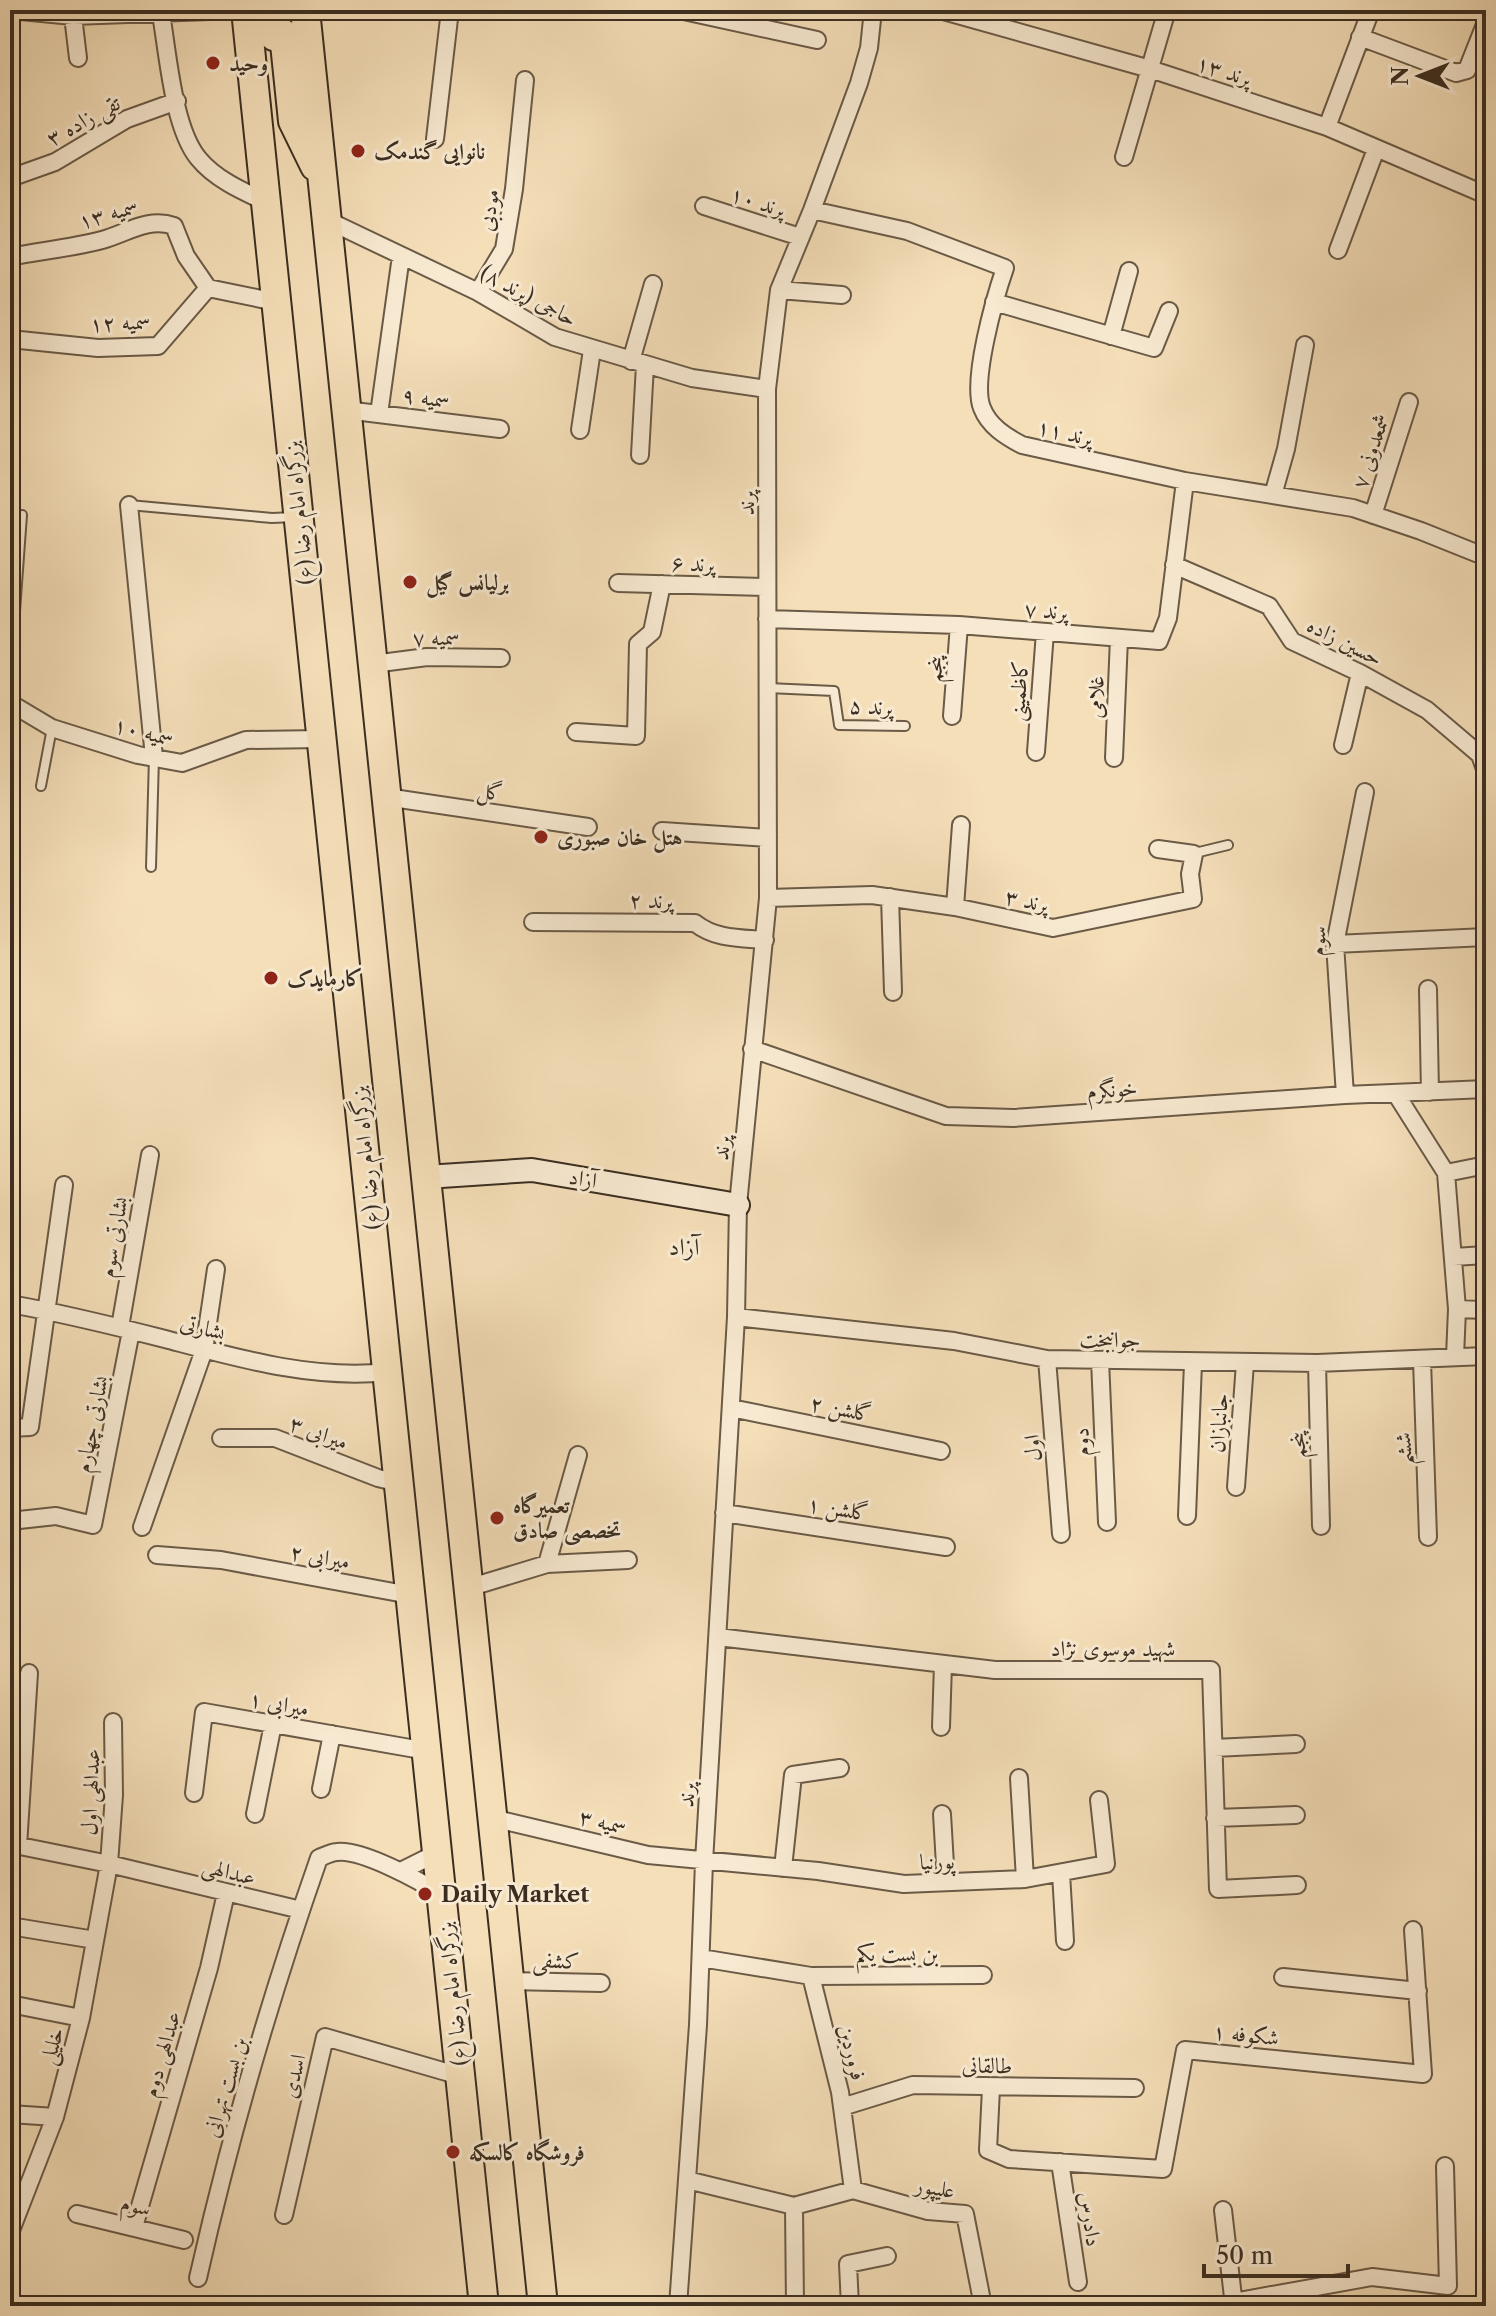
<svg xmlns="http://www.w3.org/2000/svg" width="1496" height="2316" font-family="'Libre Caslon Text',Amiri,serif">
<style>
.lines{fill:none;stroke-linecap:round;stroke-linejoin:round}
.lane-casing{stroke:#6a5a47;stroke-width:12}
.street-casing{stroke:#6a5a47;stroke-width:20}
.secondary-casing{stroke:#3b2e21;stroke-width:26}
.highway-casing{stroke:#3b2e21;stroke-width:32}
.lane{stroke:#f8ead2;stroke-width:8}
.street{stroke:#f8ead2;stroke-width:16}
.secondary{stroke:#f8ead2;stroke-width:22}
.highway{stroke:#f5dfb9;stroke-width:28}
.poi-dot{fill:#8f2418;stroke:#f8ead2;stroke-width:3}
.labels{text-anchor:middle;stroke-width:6;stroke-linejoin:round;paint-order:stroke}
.poi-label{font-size:22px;font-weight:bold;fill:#3b2e21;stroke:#f8ead2;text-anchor:start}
.street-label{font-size:22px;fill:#3b2e21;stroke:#f8ead2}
.neighbourhood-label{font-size:24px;fill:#3b2e21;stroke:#f8ead2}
</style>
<rect width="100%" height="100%" fill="#f5dfb9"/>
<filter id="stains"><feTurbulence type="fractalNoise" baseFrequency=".0025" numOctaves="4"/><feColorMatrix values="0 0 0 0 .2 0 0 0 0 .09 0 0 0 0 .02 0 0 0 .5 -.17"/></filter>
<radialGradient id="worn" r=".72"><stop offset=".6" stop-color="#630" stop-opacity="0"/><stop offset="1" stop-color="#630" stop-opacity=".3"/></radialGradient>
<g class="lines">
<defs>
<path id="lane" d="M129,505L272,518L294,517
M10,680L22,515
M768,688L834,691L839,725L905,726
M41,786L52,728
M1195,853L1228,845
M151,867L154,757"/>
<path id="street" d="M10,10L73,16L237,10
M158,10L161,14C168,54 173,127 198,158C215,179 242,191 266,202
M679,10L817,40
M940,10L1150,69L1327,127L1486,195
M73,16L78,58
M1360,37L1456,73L1467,70L1486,22
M1327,127L1371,10
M435,139L450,10
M1124,157L1167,10
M10,178L55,162L127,119L177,101
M704,206L800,237
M812,210L907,231L1005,268C995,297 971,381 982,408C989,426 1005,436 1022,445L1185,481L1353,508L1421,531L1486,557
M327,220L478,292L555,337L692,378L767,389
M1338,250L1376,149
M10,257C40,251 72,248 102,240C127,233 148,217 174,226L186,256L208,288L276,302
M779,290L842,295
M478,292L504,249L514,189L525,80
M994,302L1154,348L1169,311
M1111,336L1129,271
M10,339L98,348L158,346L208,288
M631,361L653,284
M346,410L500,429
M379,414L401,256
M580,430L592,350
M640,455L645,365
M1273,495L1286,449L1305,345
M129,505L154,757
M1373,515L1409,402
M1174,565L1269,606L1292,641L1360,673L1427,710L1480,755L1486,772
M618,583L767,587
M767,619L959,625L1159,641L1168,618L1185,481
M373,664L427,657L501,658
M10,703L52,728L138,755L182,763L246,740L321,739
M952,716L959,625
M576,732L636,736L638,644L652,632L662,584
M1343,745L1360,673
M1036,752L1045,632
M1114,758L1119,638
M386,797L588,827
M662,831L768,838
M890,897L893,992
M768,898L872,895L955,907L1053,928L1193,899L1190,874L1194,854L1158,849
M955,907L961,825
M533,922L695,923C715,939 739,938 765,940
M1335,944L1486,937
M1428,989L1430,1092
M752,1049L946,1116L1013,1118L1345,1095L1486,1089
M1396,1094L1446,1173L1457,1309L1455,1357
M1345,1095L1335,944L1365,792
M1446,1173L1486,1165
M1453,1257L1486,1255
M10,1304C62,1313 114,1326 165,1339C237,1358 312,1380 387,1372
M1457,1309L1486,1310
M736,1317L954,1341L1047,1359L1317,1363L1486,1356
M120,1327L150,1155
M1047,1359L1061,1534
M1100,1360L1107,1522
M1422,1360L1428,1537
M1317,1363L1321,1526
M731,1408L941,1451
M10,1428L30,1427L64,1185
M221,1438H275L378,1478L399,1483
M1236,1487L1245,1363
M724,1513L946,1547
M1187,1516L1193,1363
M10,1521L56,1516L93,1525L131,1331
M142,1527L204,1350L216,1269
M157,1555L221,1560L410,1595
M547,1564L578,1455
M468,1588L547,1564L628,1560
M718,1637L995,1670H1211L1218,1889L1297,1885
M941,1727L943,1664
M1214,1748L1296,1744
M1019,1778L1025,1879
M321,1789L332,1734
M194,1793L204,1712L427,1751
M255,1814L273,1724
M942,1814L946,1882
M492,1818L648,1855L818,1871L904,1884L1025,1879L1106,1864L1099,1800
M1215,1818L1296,1815
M10,1844L109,1864L301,1910
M18,1846L29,1673
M783,1868L793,1775L840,1768
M401,1871L437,1853
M1061,1873L1065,1941
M10,1926L95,1940
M701,1958L811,1976L840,2092L853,2190L794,2206L795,2306
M811,1976L983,1975
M1283,1977L1418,1991
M509,1981L601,1983
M10,2004L81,2018
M991,2088L988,2150L1009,2159L1163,2169L1185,2050L1423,2074L1413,1930
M842,2107L913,2085L1135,2088
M10,2114L55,2117
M1060,2162L1078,2282
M687,2180L794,2206
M853,2190L928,2211L965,2214L983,2306
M1223,2210L1234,2306
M77,2214L184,2240
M284,2215L325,2037L460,2076
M134,2227L209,1968L226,1893
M10,2233L55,2117L81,2018L109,1864L114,1795L113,1722
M198,2278C230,2136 271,1995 319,1858C324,1856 332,1852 337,1852C362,1849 420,1881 442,1895
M1233,2302L1372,2277L1448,2286L1445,2166
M678,2306L698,2025L704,1862L736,1317L738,1205L768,898L767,389L779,290L812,210L859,83L869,48L873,10
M850,2306L848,2264L887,2256"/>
<path id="secondary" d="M426,1177L532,1170L738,1205"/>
<path id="highway" d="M246,10L484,2306
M272,10L274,36
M305,10L543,2306
M284,34L293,121L315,166"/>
</defs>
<use href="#lane" class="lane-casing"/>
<use href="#street" class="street-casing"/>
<use href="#secondary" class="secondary-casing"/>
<use href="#highway" class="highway-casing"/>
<use href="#lane" class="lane"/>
<use href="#street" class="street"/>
<use href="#secondary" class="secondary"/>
<use href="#highway" class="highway"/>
</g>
<g class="poi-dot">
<circle cx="213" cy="63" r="8"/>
<circle cx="358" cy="151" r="8"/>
<circle cx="410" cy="582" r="8"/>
<circle cx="541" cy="837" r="8"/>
<circle cx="271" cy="978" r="8"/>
<circle cx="497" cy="1518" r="8"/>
<circle cx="425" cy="1894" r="8"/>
<circle cx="453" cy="2152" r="8"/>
</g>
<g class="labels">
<g class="poi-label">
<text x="229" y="71">وحید</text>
<text x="374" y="159">نانوایی گندمک</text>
<text x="426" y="590">برلیانس گیل</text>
<text x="557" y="845">هتل خان صبوری</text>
<text x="287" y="986">کارمایدک</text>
<text x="513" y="1513">تعمیرگاه<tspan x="513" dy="25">تخصصی صادق</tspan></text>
<text x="441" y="1902">Daily Market</text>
<text x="469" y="2160">فروشگاه کالسکه</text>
</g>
<g class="street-label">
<text transform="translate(1224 70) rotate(18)" y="8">پرند ۱۳</text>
<text transform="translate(83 120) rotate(-29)" y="8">تقی زاده ۳</text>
<text transform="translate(758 201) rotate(18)" y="8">پرند ۱۰</text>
<text transform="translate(488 210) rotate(-81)" y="8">مودبی</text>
<text transform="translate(108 213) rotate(-16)" y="8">سمیه ۱۳</text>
<text transform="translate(529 295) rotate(28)" y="8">حاجی (پرند ۸)</text>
<text transform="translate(120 322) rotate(-3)" y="8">سمیه ۱۲</text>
<text transform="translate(426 397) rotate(7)" y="8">سمیه ۹</text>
<text transform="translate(1065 432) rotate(13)" y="8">پرند ۱۱</text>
<text transform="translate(1370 451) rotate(-72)" y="8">شمعدونی ۷</text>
<text transform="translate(746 503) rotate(-89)" y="8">پرند</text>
<text transform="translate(298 513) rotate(-96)" y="8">بزرگراه امام رضا (ع)</text>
<text transform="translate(693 563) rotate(2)" y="8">پرند ۶</text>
<text transform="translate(1046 610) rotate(4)" y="8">پرند ۷</text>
<text transform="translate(436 637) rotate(-2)" y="8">سمیه ۷</text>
<text transform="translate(1345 641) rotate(27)" y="8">حسین زاده</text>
<text transform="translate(934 669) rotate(-86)" y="8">پنجم</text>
<text transform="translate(1018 691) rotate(-86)" y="8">کاظمینی</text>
<text transform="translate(1095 697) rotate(-88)" y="8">غلامی</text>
<text transform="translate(871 706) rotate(3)" y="8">پرند ۵</text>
<text transform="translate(144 731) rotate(14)" y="8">سمیه ۱۰</text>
<text transform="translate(490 791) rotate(8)" y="8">گل</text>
<text transform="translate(651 900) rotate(1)" y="8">پرند ۲</text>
<text transform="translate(1027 900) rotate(12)" y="8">پرند ۳</text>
<text transform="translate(1317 941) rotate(-86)" y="8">سوم</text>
<text transform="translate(1112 1089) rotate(-4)" y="8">خونگرم</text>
<text transform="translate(721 1148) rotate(-85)" y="8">پرند</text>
<text transform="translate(365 1158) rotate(-96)" y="8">بزرگراه امام رضا (ع)</text>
<text transform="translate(583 1178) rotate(10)" y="8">آزاد</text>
<text transform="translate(113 1237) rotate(-80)" y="8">بشارتی سوم</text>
<text transform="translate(203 1327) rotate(15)" y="8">بشارتی</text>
<text transform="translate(1110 1339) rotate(1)" y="8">جوانبخت</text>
<text transform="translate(841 1408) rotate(11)" y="8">گلشن ۲</text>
<text transform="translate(1218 1423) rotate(-86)" y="8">جانبازان</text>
<text transform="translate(91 1424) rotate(-79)" y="8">بشارتی چهارم</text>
<text transform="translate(319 1432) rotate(20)" y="8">میرابی ۳</text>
<text transform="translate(1081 1442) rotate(-92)" y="8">دوم</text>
<text transform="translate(1297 1445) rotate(-91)" y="8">پنجم</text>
<text transform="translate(1032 1448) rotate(-95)" y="8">اول</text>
<text transform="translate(1403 1449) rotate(-92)" y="8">ششم</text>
<text transform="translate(838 1508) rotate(9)" y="8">گلشن ۱</text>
<text transform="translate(320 1556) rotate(10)" y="8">میرابی ۲</text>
<text x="1113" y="1656">شهید موسوی نژاد</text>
<text transform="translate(279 1703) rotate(10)" y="8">میرابی ۱</text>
<text transform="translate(90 1792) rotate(-88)" y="8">عبدالهی اول</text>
<text transform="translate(686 1795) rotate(-87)" y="8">پرند</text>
<text transform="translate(603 1821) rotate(13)" y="8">سمیه ۳</text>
<text transform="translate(937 1861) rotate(-2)" y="8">پورنیا</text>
<text transform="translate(229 1871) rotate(14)" y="8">عبدالهی</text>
<text x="897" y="1961">بن بست یکم</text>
<text transform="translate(556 1960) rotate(2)" y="8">کشفی</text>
<text transform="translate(452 1994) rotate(-96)" y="8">بزرگراه امام رضا (ع)</text>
<text transform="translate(1246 2034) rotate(6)" y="8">شکوفه ۱</text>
<text transform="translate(51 2046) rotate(-75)" y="8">خلیلی</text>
<text transform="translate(853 2052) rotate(76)" y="8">فروردین</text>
<text transform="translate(161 2054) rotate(-74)" y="8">عبدالهی دوم</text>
<text transform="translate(987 2065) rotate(1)" y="8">طالقانی</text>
<text transform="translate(293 2076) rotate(-77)" y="8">اسدی</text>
<text transform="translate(225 2087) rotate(-73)" y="8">بن بست تهرانی</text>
<text transform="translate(935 2187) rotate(9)" y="8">علیپور</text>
<text transform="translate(136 2205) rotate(14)" y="8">سوم</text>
<text transform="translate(1091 2219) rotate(82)" y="8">دادرس</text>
</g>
<g class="neighbourhood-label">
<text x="684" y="1255">آزاد</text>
</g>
</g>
<rect width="1496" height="2316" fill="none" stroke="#f5dfb9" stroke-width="40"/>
<rect x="12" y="12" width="1472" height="2292" fill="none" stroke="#3b2e21" stroke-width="4"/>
<rect x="20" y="20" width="1456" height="2276" fill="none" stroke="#3b2e21" stroke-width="2"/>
<g transform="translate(1420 76) rotate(270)" stroke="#f8ead2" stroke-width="6" paint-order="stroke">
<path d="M0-6L14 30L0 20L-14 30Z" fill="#3b2e21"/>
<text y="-12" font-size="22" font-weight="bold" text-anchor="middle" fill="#3b2e21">N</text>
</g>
<path d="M1204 2264v12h144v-12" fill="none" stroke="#3b2e21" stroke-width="4"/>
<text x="1216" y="2264" font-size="24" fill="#3b2e21" stroke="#f8ead2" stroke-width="6" paint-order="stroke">50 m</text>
<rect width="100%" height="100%" filter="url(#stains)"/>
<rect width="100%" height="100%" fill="url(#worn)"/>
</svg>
